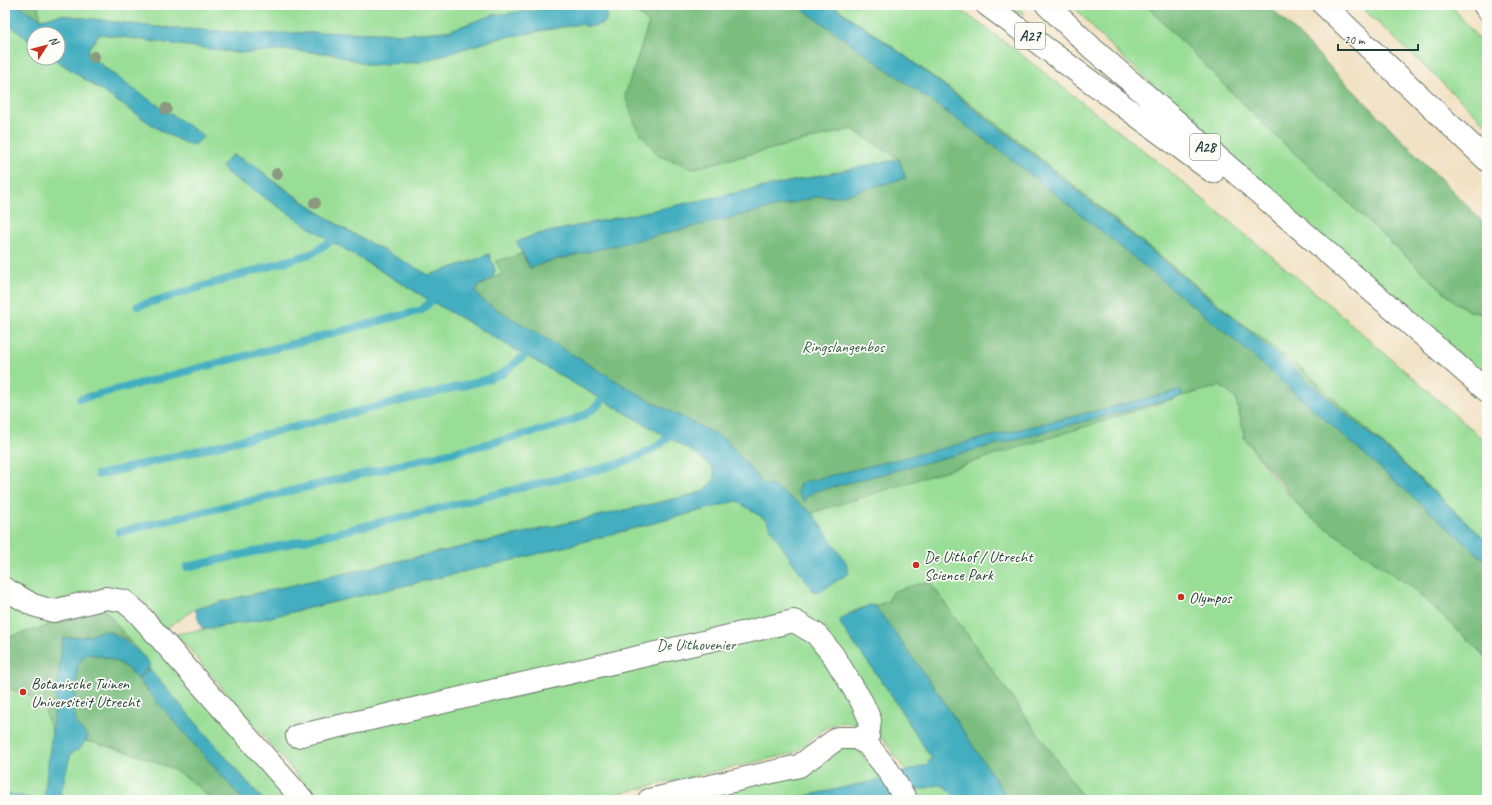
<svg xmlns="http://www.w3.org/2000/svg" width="1492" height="805" font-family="Caveat,sans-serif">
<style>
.green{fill:#99de96;stroke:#5c8e65}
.forest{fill:#7abd7f;stroke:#4c7d5a}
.water{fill:#42aec0;stroke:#30767a}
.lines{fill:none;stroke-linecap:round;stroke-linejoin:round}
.stream{stroke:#42aec0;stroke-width:8}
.minor-casing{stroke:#697767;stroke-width:24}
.highway-casing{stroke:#697767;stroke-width:24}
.minor{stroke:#fff;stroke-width:22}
.highway{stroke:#fff;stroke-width:22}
.tree{fill:#8b9980}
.poi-dot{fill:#c8321e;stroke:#fdfcf7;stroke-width:1.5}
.labels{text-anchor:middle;stroke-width:3.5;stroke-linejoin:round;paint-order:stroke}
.shield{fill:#fdfcf7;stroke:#62766e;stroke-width:1}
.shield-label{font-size:15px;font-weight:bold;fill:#1f3d34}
.park-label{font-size:16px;fill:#375d48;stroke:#fdfcf7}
.poi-label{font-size:16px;fill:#1f3d34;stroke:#fdfcf7;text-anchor:start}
</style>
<rect width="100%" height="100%" fill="#fdfcf7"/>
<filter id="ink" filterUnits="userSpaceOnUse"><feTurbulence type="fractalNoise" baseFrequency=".025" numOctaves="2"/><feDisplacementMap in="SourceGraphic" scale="8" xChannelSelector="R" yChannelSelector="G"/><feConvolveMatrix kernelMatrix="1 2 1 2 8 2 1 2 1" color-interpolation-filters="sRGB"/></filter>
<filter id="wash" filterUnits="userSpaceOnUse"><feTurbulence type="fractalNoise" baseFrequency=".012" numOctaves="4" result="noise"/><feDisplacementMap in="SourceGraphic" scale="16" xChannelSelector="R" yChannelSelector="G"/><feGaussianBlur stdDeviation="0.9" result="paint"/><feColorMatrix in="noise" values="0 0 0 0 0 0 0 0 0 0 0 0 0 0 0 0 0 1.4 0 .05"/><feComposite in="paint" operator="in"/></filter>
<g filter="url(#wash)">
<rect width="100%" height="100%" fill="#f2e2c5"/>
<path class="green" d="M37,5H584L493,15L448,31L404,34L343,32L258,34L156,27L61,15L41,19Z
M606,5H629L649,23L625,96L694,168L852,129L899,159L534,235L517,242L522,254L496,261L503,274L492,279L495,270L489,254L472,261L429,275C385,254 343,229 303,201C280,186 259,168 235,155L326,238L431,301L695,453L714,469L715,478C710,486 705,490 696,494L240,597L195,609L165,629C153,618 141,602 127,592C110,581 71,597 53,602L52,622L42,628L5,638V21L34,45V58H53L163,132L189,145L126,84L87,53L90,46L101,34L239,53L289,50L334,54L369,65L420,62L500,38L580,24L588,27L607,8Z
M832,5H954L1009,45L1163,166L1324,300L1487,443V541L1304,371L1242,323L1004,129L890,45Z
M1005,5H1016L1025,14L1016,13Z
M1073,5H1146L1259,120L1454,301L1469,311L1487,315V378L1225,152L1100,36Z
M1359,5H1451L1487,49V125Z
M1220,386L1236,398L1245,439L1277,482L1306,514L1410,586L1487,658V800H1085L929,581L887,602L875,606L870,605L849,613L842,627L885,686L932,758L926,765L906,772L885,741L863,725L845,722L831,725L822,730L795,753L591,800H318L176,634L258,620L517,559L737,501L765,519L823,590L843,576L788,500Z
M101,605L127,614L292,800H263L149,669L151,665L132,644Z
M5,643L85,741C99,743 113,748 127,752C159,762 189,773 211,800H5Z
M853,744L883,779L787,800H688L837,745Z
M938,785L944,786L958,800H915L911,792Z"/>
<path class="forest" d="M17,5H37L41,19Z
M629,5H832L890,45L1004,129L1242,323L1304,371L1487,541V658L1410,586L1306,514L1245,439L1236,398L1220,386L1182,396L812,513L774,486L764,485L726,440L643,397L485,303L476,294L477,287L502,274L496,261L522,254L530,268L546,262L821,196H841L905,178L899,159L852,129L694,168L659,156L637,129L625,96L649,23Z
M1146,5H1267L1280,16L1487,226V315L1469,311L1454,301L1259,120Z
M929,581L1085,800H1009L938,693L875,606L887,602L894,591Z
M101,605L132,644L119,635L104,630L88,636L63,638L52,733L44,707L26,694L5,688V638L42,628Z
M85,654C106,656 123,661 137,678L151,665L138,679L243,800H211C182,764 129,751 86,741L88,737L76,724L74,708L78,665Z"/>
<path class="water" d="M5,5H17L41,19L61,15L156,27L258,34L343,32L404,34L448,31L493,15L584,5H606L607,8L606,21C598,27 589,27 580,24L500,38L420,62L369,65L334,54L289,50L239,53L100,34L90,46L87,54L126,84L204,136L196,144L189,145L163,132L53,58H58V34H34V45L5,21Z
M797,5H831L899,52L1012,138L1237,321L1375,439L1487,541V562L1230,336L1127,252L1001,151Z
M232,155L256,166L273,181L339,226L429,275L472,261L489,254L495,270L492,279L477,287L476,293L485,302L643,397L726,440L764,485L774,486L812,513L846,562L849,573L823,590L814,592L784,550L765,519L737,501L518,559L258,620L205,629L201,627L195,609L240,597L696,494L705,490L715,478L714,469L695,453L431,301L326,238L227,173L222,165Z
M899,159L905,178L841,196H821L546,262L530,268L517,242L534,235Z
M1181,390L1182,396L817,491L807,496L805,502L797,492L800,483Z
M870,605L875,606L938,693L1009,800H958L944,786L938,785L877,800H787L883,779L926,765L932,759L885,686L842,627L840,621L841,618Z
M104,630C124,637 137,649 151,665L137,678C123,661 106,655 85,654L78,665L74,708L76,724L88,737L80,749L71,753L60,796L62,800H5V793L37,799L44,797L63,638L88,636Z
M149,669L263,800H243L146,689L138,679Z"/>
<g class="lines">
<path class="stream" d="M138,306L313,253L331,241
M80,399L422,310L431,301
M98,475L482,381L502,374L525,355
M119,532L491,443L564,424L582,416L595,408L602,400
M187,567C302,541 417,515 532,485C569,476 643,464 668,437"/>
</g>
</g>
<g filter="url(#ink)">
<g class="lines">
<defs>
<path id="minor" d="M1484,5L1487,9
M5,589L33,605L53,611L106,598L124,601L137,612L303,800
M297,736L794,621L816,634L833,655L862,702L870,720L867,744
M649,800L799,766L838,738H855L867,744L888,770L906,800"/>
<path id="highway" d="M987,5L1213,172
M1047,5L1093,49L1487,391
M1324,5L1487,160"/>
</defs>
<use href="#minor" class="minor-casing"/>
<use href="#highway" class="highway-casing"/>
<use href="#minor" class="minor"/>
<use href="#highway" class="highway"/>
</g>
<g class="tree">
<circle cx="94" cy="57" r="6"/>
<circle cx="166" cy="109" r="6"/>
<circle cx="277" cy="174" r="6"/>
<circle cx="315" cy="203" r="6"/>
</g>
</g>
<g class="poi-dot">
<circle cx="916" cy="565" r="4"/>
<circle cx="1181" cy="597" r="4"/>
<circle cx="23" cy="692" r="4"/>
</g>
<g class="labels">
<g class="shield">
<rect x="1015" y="23" width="30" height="26" rx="3"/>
<rect x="1190" y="134" width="30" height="26" rx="3"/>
</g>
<g class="shield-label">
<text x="1030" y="41">A27</text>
<text x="1205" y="152">A28</text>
</g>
<g class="park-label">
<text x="843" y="352">Ringslangenbos</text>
<text x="696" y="650">De Uithovenier</text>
</g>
<g class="poi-label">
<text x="924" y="562">De Uithof / Utrecht<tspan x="924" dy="18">Science Park</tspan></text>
<text x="1189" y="603">Olympos</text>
<text x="31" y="689">Botanische Tuinen<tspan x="31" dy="18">Universiteit Utrecht</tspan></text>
</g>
</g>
<rect width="1492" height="805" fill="none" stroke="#fdfcf7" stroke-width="20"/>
<g transform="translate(46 46) rotate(54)"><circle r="19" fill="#fdfcf7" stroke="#a4b0a9"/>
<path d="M0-3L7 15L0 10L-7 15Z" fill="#c8321e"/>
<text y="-6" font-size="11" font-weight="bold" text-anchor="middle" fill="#1f3d34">N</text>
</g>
<path d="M1338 44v6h80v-6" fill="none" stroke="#1f3d34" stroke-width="2"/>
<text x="1344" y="44" font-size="12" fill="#1f3d34" stroke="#fdfcf7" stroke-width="3" paint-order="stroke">20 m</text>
</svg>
